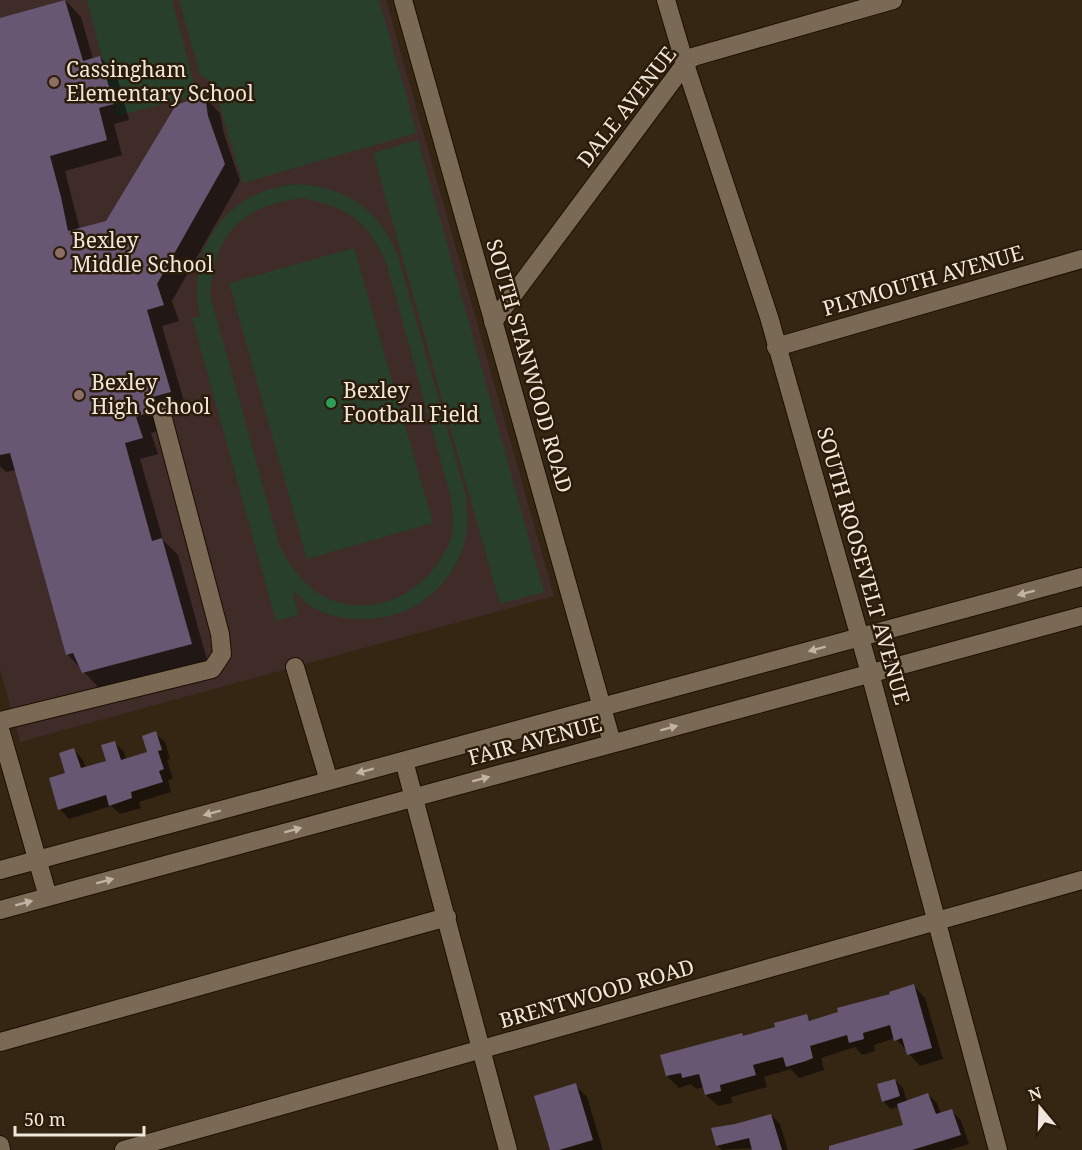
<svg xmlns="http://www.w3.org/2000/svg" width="1082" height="1150" font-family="'Noto Serif',serif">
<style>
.education{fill:#3f2b27}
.green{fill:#283f2c;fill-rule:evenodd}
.shadow{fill:#0007}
.building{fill:#675772}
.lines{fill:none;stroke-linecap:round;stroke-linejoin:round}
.minor-casing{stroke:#1c0f00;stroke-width:20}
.minor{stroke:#7a6954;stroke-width:18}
.oneway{fill:#c1b4a5}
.education-dot{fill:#8d6e63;stroke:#2b1c09;stroke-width:2}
.leisure-dot{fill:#2e9e5b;stroke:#2b1c09;stroke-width:2}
.labels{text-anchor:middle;stroke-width:5;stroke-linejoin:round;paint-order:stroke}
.poi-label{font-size:21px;fill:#f0e6db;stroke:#2b1c09;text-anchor:start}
.street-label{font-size:21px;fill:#f0e6db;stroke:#2b1c09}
</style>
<rect width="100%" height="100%" fill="#352613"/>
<path class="education" d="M0,0H386L554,596L20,742L0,669Z"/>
<path class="green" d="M87,0H172L197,95L117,116Z
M179,0H379L417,133L243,183L213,83L200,75Z
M418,140L544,592L500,604L373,153Z
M299,184C348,188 379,209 398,256L466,495C467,510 469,526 465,541C452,587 415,617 368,619C350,620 330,617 314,608C306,603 299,596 292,590L299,615L276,621L192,318L200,316C185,247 229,188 299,184ZM302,198C348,208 365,218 386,262L451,498C453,512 454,525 451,539C449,545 445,550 443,555C419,598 366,620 321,595C301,583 291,566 280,547L210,295C214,234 241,206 302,198Z
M354,248L433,523L307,559L229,283Z"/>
<path class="shadow" d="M66,1L81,17L93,59L100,57L116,73L129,120L114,124L122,155L65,171L80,230L107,223L204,97L220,113L224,134L240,181L172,301L179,321L162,326L186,408L160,414L164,428L151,433L158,454L140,459L163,540L178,555L207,660L99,688L67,654L16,470L6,472L0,466V19Z
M155,733L165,742L170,759L167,760L173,779L168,780L171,792L139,802L141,808L120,814L111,806L69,819L60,809L74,750L83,760L86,768L108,762L115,743L124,752L126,760L149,753Z
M914,986L925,998L943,1059L920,1066L895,1038L874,1045L875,1051L862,1055L855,1047L821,1058L824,1070L818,1072L799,1078L791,1069L764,1077L767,1087L731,1097L732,1103L718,1106L706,1095L704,1087L696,1089L691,1084L679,1088L667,1076L744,1037L777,1028L806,1016L812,1022Z
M895,1080L903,1088L907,1102L928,1094L937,1103L941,1114L951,1111L961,1120L969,1144L950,1150H841L905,1126L899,1106L891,1109L883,1101Z
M575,1085L587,1097L603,1150H551Z
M771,1115L780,1124L788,1150H754L753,1148L722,1150L717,1146L736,1125Z"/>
<path class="building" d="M65,0L83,61L100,56L114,104L99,108L107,140L50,156L61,197L68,231L106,221L176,105L205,95L208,116L225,164L157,284L164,305L147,310L171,392L145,399L149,412L136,417L143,438L125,443L152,541L162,538L192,644L82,673L73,653L66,655L10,453L0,455V18Z
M156,731L162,750L158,751L164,769L159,771L163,782L131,792L132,798L109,806L106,795L58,810L49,778L65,773L59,753L74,748L81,768L106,761L101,745L115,741L121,760L147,752L142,736Z
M914,984L932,1048L907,1055L902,1038L894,1041L890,1025L863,1033L864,1039L849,1043L847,1035L810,1046L813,1058L806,1061L786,1067L783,1057L753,1065L756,1075L720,1085L721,1091L705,1095L699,1074L682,1078L681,1073L666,1076L660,1055L742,1033L743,1036L775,1027L774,1023L807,1014L809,1021L838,1012L837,1008L890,994L889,992Z
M895,1079L900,1096L882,1102L877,1084Z
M576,1083L593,1140L559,1150H550L534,1096Z
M928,1093L936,1114L952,1109L961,1135L912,1150H829V1146L903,1125L897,1104Z
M771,1114L782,1150H752L749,1138L716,1146L711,1128L735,1124Z"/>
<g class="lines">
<defs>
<path id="minor" d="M403,0L612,743
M666,0L685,64L769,317L870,673L998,1150
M493,322L685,64L693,57L893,0
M776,347L1082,259
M295,667L329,781
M0,721L212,669L222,654L220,634L161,411
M0,729L48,897
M404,761L508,1150
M0,870L1082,577
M0,910L1082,616
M0,1042L447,917
M0,1145L1,1150
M124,1150L1082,880"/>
</defs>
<use href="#minor" class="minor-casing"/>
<use href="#minor" class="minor"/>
</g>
<defs><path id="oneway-solid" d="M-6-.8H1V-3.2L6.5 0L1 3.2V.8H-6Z" transform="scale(1.5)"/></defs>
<g class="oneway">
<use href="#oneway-solid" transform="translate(1026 593) rotate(165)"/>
<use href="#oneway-solid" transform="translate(817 649) rotate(165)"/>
<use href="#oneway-solid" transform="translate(669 728) rotate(-15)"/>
<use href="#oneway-solid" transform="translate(365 771) rotate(165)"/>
<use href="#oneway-solid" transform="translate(481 779) rotate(-15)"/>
<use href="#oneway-solid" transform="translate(212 813) rotate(165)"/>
<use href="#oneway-solid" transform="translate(293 830) rotate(-15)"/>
<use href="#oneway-solid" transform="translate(105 881) rotate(-15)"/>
<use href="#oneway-solid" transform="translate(24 903) rotate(-15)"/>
</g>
<g class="education-dot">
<circle cx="54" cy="82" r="6"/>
<circle cx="60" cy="253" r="6"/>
<circle cx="79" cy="395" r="6"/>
</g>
<circle class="leisure-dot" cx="331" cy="403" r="6"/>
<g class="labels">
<g class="poi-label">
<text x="66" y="77">Cassingham<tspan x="66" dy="24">Elementary School</tspan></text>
<text x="72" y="248">Bexley<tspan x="72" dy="24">Middle School</tspan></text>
<text x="91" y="390">Bexley<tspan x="91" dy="24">High School</tspan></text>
<text x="343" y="398">Bexley<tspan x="343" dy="24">Football Field</tspan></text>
</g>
<g class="street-label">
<text transform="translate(627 107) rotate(-52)" y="7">DALE AVENUE</text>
<text transform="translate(923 281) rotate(-16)" y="7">PLYMOUTH AVENUE</text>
<text transform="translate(529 366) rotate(74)" y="7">SOUTH STANWOOD ROAD</text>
<text transform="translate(863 566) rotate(74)" y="7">SOUTH ROOSEVELT AVENUE</text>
<text transform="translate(535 741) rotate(-15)" y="7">FAIR AVENUE</text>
<text transform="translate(597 994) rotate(-16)" y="7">BRENTWOOD ROAD</text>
</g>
</g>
<g transform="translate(1040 1108) rotate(341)" stroke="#2b1c09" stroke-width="4.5" paint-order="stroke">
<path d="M0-4.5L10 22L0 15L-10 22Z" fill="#f0e6db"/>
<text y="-9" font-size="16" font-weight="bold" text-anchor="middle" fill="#f0e6db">N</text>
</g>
<path d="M15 1126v9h129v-9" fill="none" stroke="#f0e6db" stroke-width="3"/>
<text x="24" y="1126" font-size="18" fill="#f0e6db" stroke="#2b1c09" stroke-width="4.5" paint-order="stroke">50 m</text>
</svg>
